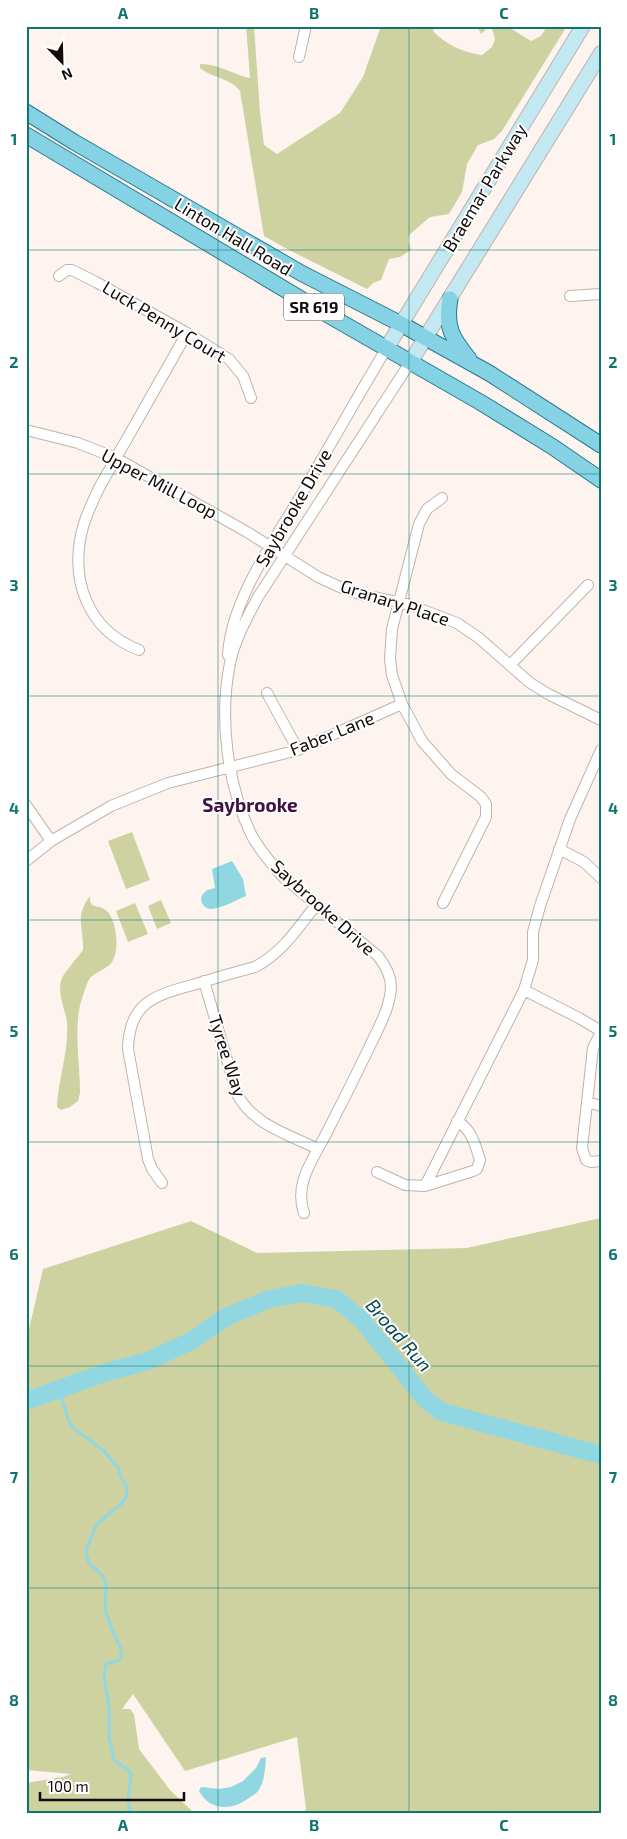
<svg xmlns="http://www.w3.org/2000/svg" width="627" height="1839" font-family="'Exo 2',sans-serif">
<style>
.green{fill:#ced1a0}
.water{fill:#91d7e2}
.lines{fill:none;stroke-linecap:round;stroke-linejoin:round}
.stream{stroke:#91d7e2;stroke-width:3}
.river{stroke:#91d7e2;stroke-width:18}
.street-casing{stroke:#c6b0a8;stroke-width:12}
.secondary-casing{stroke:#c6b0a8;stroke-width:16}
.primary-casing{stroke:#28798c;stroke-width:17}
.street{stroke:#fff;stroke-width:10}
.secondary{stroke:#c2e8f2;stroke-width:14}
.primary{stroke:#85d2e5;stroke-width:15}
.grid{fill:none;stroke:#0f766e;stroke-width:1;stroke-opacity:0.55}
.labels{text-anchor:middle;stroke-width:4;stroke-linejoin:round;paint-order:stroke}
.shield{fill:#fff;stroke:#5a5453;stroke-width:1}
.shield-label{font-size:16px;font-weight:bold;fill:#130b09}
.street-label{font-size:18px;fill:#130b09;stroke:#fff}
.neighbourhood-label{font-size:19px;font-weight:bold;fill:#411142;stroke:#fff}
.water-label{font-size:19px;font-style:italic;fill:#02464e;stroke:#fff}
.neatline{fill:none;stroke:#0f766e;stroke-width:2}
.grid-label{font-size:16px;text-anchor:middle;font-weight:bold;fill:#0f766e}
</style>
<rect width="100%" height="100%" fill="#fdf4f0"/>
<path class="green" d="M246,26H254L260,112L264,145L277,154L340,113L363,77L381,26H435L433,31C445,44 464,53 482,55L492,47L495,39L492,29L487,28L481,34L477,26H507L531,41L541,36L547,26H567L502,131L494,139L478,145L467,164L462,192L449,214L430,217L409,235L408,241L411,250L400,257L389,259L381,280L373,283L367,289L289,250L264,236L240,91C231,78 212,78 200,68V64C217,63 234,75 250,78Z
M132,832L150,880L126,889L108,841Z
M90,896V901L92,905C97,907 103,907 107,911C116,920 119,946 114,958C110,969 98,970 91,977C87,980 82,1000 80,1005C74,1033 80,1065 80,1093L78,1101L70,1107L61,1110L57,1107C58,1079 69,1052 67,1023C66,1010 56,993 62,978C64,973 78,957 83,950C84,927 74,917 90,896Z
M161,900L171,923L157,929L148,906Z
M135,903L148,934L128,942L116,911Z
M601,1218V1813H304L306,1809L297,1737L185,1771L133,1694L122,1709H130L134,1714L139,1749L170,1790L194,1813H26V1783L63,1777L71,1774L26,1770V1342L43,1269L191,1221L257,1253L467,1248Z"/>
<path class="water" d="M232,861L243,879L246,896C236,900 223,908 212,909C204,910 197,899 204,893C206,890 211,889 215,888L212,869Z
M266,1757C265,1768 265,1782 258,1791C256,1794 252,1796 249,1798C231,1811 210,1811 199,1791L201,1787L219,1789L231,1787L243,1781L256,1768L261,1758Z"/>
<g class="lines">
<path class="stream" d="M58,1389L70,1424L75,1429L104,1451L119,1469L120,1476L127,1487L126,1498L122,1503L97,1524L87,1547L86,1554L89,1563L103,1576L106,1583L105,1609L112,1630L121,1649V1655L119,1660L106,1664L104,1676L109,1708V1738L114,1760L129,1771L131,1775L128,1797L130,1813"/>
<path class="river" d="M26,1401L104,1373L148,1361L191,1341L226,1317L269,1299L303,1293L336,1299L361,1319L425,1399L442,1412L601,1455"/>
<defs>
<path id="street" d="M299,57L306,26
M59,276L67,270H72L96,282L187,333L229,359L243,376L251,398
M570,296L601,294
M26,430L78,443L116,458L247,532L318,577L340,587L363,595L407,604L457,623L479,638L529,682L548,694L601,720
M442,498L427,509L419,524L392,629L390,659L392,675L402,704L422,741L451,774L481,797L486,804V817L443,903
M139,650C87,630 69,579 83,527C87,513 93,501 99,488L187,333
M228,655C231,601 273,542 300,497C329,447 357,398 386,349
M510,665L588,585
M267,693L298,750
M26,805L51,841
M559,849L584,862L601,878
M26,861L51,841L111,806L168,783L298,750L402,704
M204,981L237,1094C253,1125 288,1134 318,1149
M524,990L579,1018L601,1031
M601,1032L593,1048L582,1148L586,1160L591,1162L601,1161
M587,1102L601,1106
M377,1172L405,1185L425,1186L524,990L533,960V932L540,906L570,819L601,750
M162,1183L152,1169L148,1159L128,1049C129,1001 156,995 196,984C215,978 235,972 255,967C282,953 298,928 316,905
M425,1186L473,1171L477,1169L480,1160C475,1144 472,1130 457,1121
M304,1213C294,1184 312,1161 325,1136C340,1107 355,1077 369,1048C378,1028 390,1009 391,987C391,976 385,965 378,956L283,877C272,864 259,850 251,834C227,784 219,718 230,663C235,639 247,618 258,597L411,361"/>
<path id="secondary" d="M386,349L583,26
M411,361L601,53"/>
<path id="primary" d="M26,112L74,142L301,273L401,324L489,373L601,445
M26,135L316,308L480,402L553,447L601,480
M450,299C445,327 452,338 469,359"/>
</defs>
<use href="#street" class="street-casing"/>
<use href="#secondary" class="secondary-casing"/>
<use href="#primary" class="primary-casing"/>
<use href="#street" class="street"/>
<use href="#secondary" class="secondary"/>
<use href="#primary" class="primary"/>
</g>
<path class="grid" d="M218,26V1813M409,26V1813M26,250H601M26,474H601M26,696H601M26,920H601M26,1142H601M26,1366H601M26,1588H601"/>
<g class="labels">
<rect class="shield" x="284" y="293.5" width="60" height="27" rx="4"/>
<g class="shield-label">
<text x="314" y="313">SR 619</text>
</g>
<g class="street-label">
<text transform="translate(485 188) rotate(-59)" y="6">Braemar Parkway</text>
<text transform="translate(233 237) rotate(31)" y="6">Linton Hall Road</text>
<text transform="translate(164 322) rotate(31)" y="6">Luck Penny Court</text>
<text transform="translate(159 484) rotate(28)" y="6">Upper Mill Loop</text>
<text transform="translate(294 508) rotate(-60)" y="6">Saybrooke Drive</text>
<text transform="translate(395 603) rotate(18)" y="6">Granary Place</text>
<text transform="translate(332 734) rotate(-22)" y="6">Faber Lane</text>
<text transform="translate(323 908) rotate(42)" y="6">Saybrooke Drive</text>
<text transform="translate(227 1056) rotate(72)" y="6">Tyree Way</text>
</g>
<g class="neighbourhood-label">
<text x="250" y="812">Saybrooke</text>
</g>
<g class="water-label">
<text transform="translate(399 1335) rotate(49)" y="7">Broad Run</text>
</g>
</g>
<rect width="627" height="1839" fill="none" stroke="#ffffff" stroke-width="55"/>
<g transform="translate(62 62) rotate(157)" stroke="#ffffff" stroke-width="4" paint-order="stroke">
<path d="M0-4L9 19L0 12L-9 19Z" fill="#130b09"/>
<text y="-8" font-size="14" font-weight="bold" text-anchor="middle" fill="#130b09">N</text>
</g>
<path d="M40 1792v8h144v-8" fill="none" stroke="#130b09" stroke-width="2.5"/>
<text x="48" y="1792" font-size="15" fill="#130b09" stroke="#ffffff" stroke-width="4" paint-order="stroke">100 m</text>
<rect x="28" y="28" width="572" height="1784" class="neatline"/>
<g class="grid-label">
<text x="123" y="19">A</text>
<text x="314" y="19">B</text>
<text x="504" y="19">C</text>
<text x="14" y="145">1</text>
<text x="613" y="145">1</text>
<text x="14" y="368">2</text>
<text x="613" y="368">2</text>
<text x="14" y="591">3</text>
<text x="613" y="591">3</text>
<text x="14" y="814">4</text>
<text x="613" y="814">4</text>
<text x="14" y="1037">5</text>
<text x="613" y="1037">5</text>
<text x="14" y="1260">6</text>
<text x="613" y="1260">6</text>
<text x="14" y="1483">7</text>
<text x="613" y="1483">7</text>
<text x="14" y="1706">8</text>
<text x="613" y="1706">8</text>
<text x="123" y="1831">A</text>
<text x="314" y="1831">B</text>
<text x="504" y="1831">C</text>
</g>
</svg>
